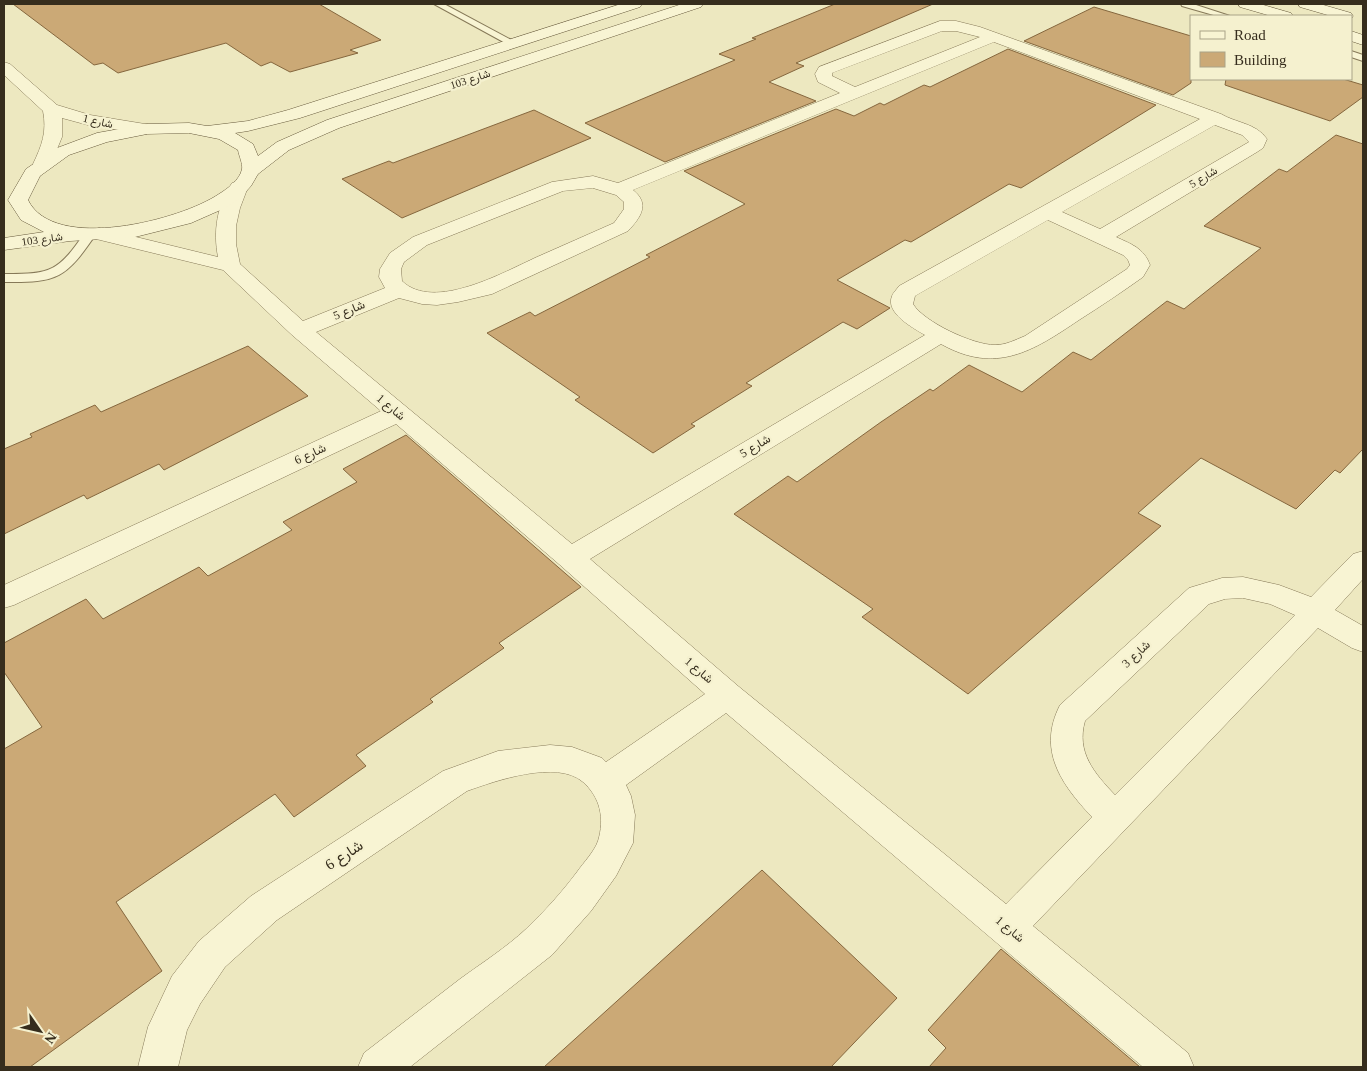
<svg xmlns="http://www.w3.org/2000/svg" width="1367" height="1071" font-family="'Times New Roman',Vazirmatn,serif">
<style>
.building{fill:#cba976;stroke:#85673e}
.lines{fill:none;stroke-linecap:round;stroke-linejoin:round}
.lane-casing{stroke:#867958;stroke-width:2}
.street-casing{stroke:#867958;stroke-width:1}
.secondary-casing{stroke:#675a3c;stroke-width:1}
.lane{fill:#f8f4d3;fill-rule:evenodd}
.street{fill:#f8f4d3;fill-rule:evenodd}
.secondary{fill:#f8f4d3;fill-rule:evenodd}
.labels{text-anchor:middle;stroke-width:4.5;stroke-linejoin:round;paint-order:stroke}
.far-street-label{font-size:11px;fill:#362d1d;stroke:#f5f1cf}
.street-label{font-size:12px;fill:#362d1d;stroke:#f5f1cf}
.near-street-label{font-size:15px;fill:#362d1d;stroke:#f5f1cf}
</style>
<rect width="100%" height="100%" fill="#ede8c0"/>
<path class="building" d="M13,4H319L381,40L350,50L358,53L290,72L271,62L261,66L226,43L118,73L103,63L94,65Z
M835,4H933L796,63L804,66L769,82L816,101L665,162L585,123L735,60L719,54L756,39L752,38Z
M1094,7L1191,36V83L1173,95L1024,41Z
M1008,49L1156,105L1021,188L1009,184L911,242L905,240L837,280L890,308L857,329L843,322L746,383L752,386L691,424L695,426L653,453L575,400L580,397L487,333L530,312L535,316L650,257L646,255L745,204L684,171L836,109L854,116L880,103L884,105L924,85L930,87Z
M1226,79H1343L1363,85V97L1330,121L1225,85Z
M534,110L591,138L402,218L342,179L389,161L393,163Z
M1336,135L1363,144V449L1340,473L1335,470L1296,509L1201,458L1138,513L1161,526L968,694L862,617L873,609L734,514L788,476L797,482L881,422L930,389L933,391L969,365L1022,392L1073,352L1091,360L1167,301L1184,309L1261,248L1204,226L1279,169L1287,172Z
M248,346L308,396L164,470L159,464L87,499L84,495L4,534V449L32,437L30,434L95,405L101,412Z
M406,435L581,587L499,643L504,648L430,699L433,702L356,755L366,766L294,817L275,794L116,902L162,971L30,1067H4V749L42,727L4,672V643L86,599L103,619L199,567L208,576L292,530L283,522L357,482L343,469Z
M762,870L897,998L831,1067H544Z
M1001,949L1140,1067H929L946,1048L928,1030Z"/>
<g class="lines">
<defs>
<path id="lane" d="M434,4H444L517,43L515,45H509Z
M1181,4H1193L1230,16H1217L1182,6Z
M1351,51L1363,55V61L1351,57Z
M90,230L96,234C66,278 58,283 4,282V274C52,274 58,272 86,231Z"/>
<path id="street" d="M940,21H956L980,27L1221,114C1236,123 1256,123 1267,139L1263,148L1257,152L1116,237C1131,244 1144,248 1150,265L1143,277C1122,292 1101,306 1079,320C1033,351 996,375 941,344L590,559L738,686L1006,904L1092,817C1061,784 1037,750 1060,705L1189,588L1222,578L1243,577L1279,585L1311,597L1353,554L1363,551V579L1335,610L1363,626V652L1352,648L1318,628L1033,926L1188,1053L1194,1067H1143L726,713L626,785L631,796L635,815L633,843L616,876L591,911L552,955L410,1067H358L364,1053C396,1028 428,1004 460,979C482,963 507,947 526,929C545,911 562,892 577,872C584,862 594,852 598,841C605,818 600,797 583,782C557,759 495,781 467,791L277,920L225,967L200,1004L187,1030L178,1067H138L148,1027L172,976L199,941L251,896L443,771L498,751L550,745L572,747L602,758L606,762L705,694L560,565L396,424L14,605L4,608V585L381,411L292,335L223,270L92,238L89,234L92,230L99,228L218,257C213,231 217,205 232,183L239,181L246,183L248,187L240,208L236,226V244L240,264L303,321L385,288L379,277L380,269L390,253L413,237L552,182L593,176L618,183L840,93L818,82L815,74L819,67ZM942,31H956L980,37L855,87L832,76V73ZM994,42L1200,119L899,286C897,289 893,293 892,296C885,313 913,328 925,335L572,544L316,332L399,298L422,304L437,305L458,302L492,294L628,231C640,218 651,204 633,190ZM1215,125L1242,135L1249,142L1100,229L1062,212ZM593,188L616,195L624,202V209L614,223C588,234 563,246 537,257C504,272 434,312 402,281L401,269L404,262L427,245L563,191ZM1048,220L1123,255L1128,260L1130,265L1127,269L1025,336C1015,340 1006,345 995,345C973,345 924,322 913,304L915,296ZM1243,598L1270,604L1295,615L1115,795C1094,773 1076,752 1085,721L1209,604L1225,599Z
M4,62L10,64L57,105L90,115L145,124L151,125L154,129L151,133L145,134L88,125L62,118V137L51,164L49,168L42,170L35,168L33,164C42,145 47,132 43,111L4,75Z"/>
<path id="secondary" d="M621,4H642L640,7L300,118L248,131L235,133L253,144L258,156L277,142L327,120L682,4H703L701,7L339,128L289,150L258,174L251,186L240,198L225,208L191,223L135,237L70,241L4,250V238L44,232L21,220L8,200L26,169L57,148L97,133L147,124L189,123L207,126L248,121L288,110ZM189,133L219,139L238,150C239,156 243,164 242,169C240,180 227,189 219,194C181,220 54,253 28,200L40,176L69,155L107,142L147,134Z
M1238,4H1260L1291,13L1293,16H1271L1240,7Z
M1298,4H1320L1351,13L1353,16L1351,19V16H1331L1300,7Z
M1351,31L1363,35V45L1351,41Z"/>
</defs>
<use href="#lane" class="lane-casing"/>
<use href="#street" class="street-casing"/>
<use href="#secondary" class="secondary-casing"/>
<use href="#lane" class="lane"/>
<use href="#street" class="street"/>
<use href="#secondary" class="secondary"/>
</g>
<g class="labels">
<g class="far-street-label">
<text transform="translate(470 79) rotate(-18)" y="4">شارع 103</text>
<text transform="translate(98 121) rotate(13)" y="4">شارع 1</text>
<text transform="translate(1203 177) rotate(-31)" y="4">شارع 5</text>
<text transform="translate(42 239) rotate(-8)" y="4">شارع 103</text>
</g>
<g class="street-label">
<text transform="translate(349 310) rotate(-22)" y="4">شارع 5</text>
<text transform="translate(391 407) rotate(40)" y="4">شارع 1</text>
<text transform="translate(755 446) rotate(-31)" y="4">شارع 5</text>
<text transform="translate(310 454) rotate(-25)" y="4">شارع 6</text>
<text transform="translate(1136 654) rotate(-43)" y="4">شارع 3</text>
<text transform="translate(699 670) rotate(41)" y="4">شارع 1</text>
<text transform="translate(1010 929) rotate(40)" y="4">شارع 1</text>
</g>
<g class="near-street-label">
<text transform="translate(344 855) rotate(-33)" y="5">شارع 6</text>
</g>
</g>
<rect width="1367" height="1071" fill="none" stroke="#362d1d" stroke-width="10"/>
<rect x="1190" y="15" width="162" height="65" fill="#f5f1cf" stroke="#a9a388"/>
<rect x="1200" y="31" width="25" height="8" fill="#f8f4d3" stroke="#a9a388"/>
<text x="1234" y="40" font-size="15" fill="#362d1d">Road</text>
<rect x="1200" y="52" width="25" height="15" fill="#cba976" stroke="#a9a388"/>
<text x="1234" y="65" font-size="15" fill="#362d1d">Building</text>
<g transform="translate(40 1031) rotate(124)" stroke="#f5f1cf" stroke-width="4" paint-order="stroke">
<path d="M0-4L9 19L0 12L-9 19Z" fill="#362d1d"/>
<text y="-8" font-size="14" font-weight="bold" text-anchor="middle" fill="#362d1d">N</text>
</g>
</svg>
